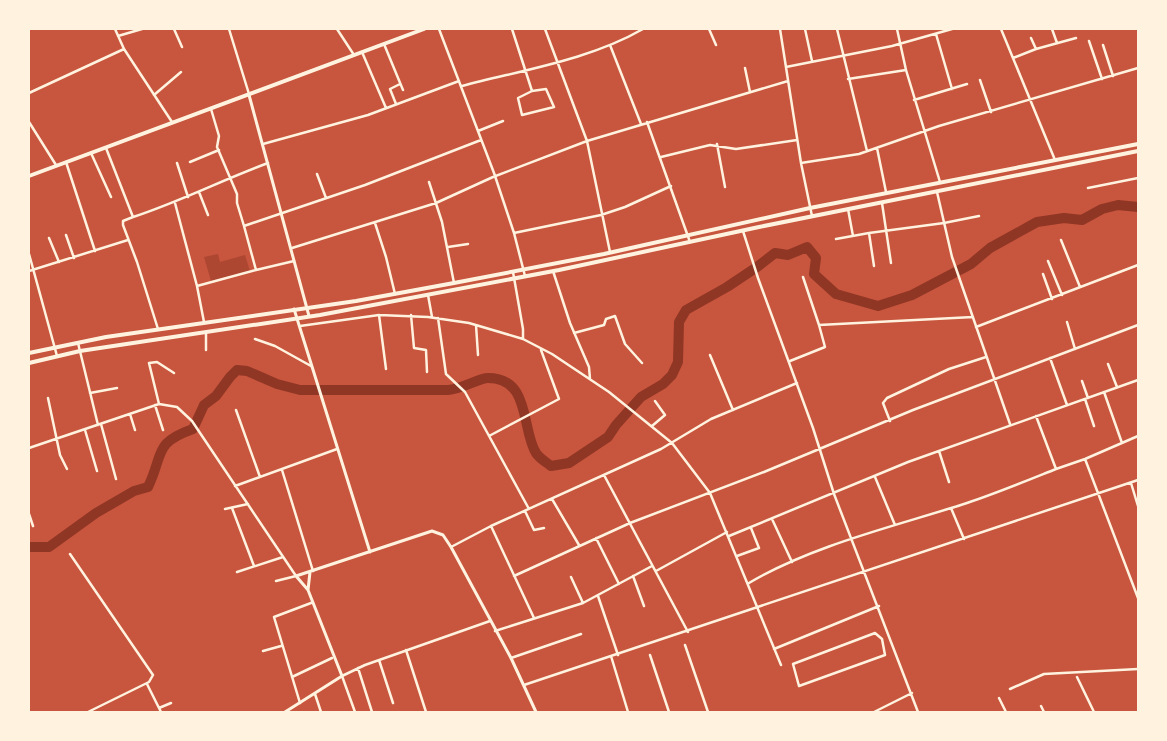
<svg xmlns="http://www.w3.org/2000/svg" width="1167" height="741" font-family="'DejaVu Sans',sans-serif">
<style>
.green{fill:#ae4732}
.lines{fill:none;stroke-linecap:round;stroke-linejoin:round}
.river{stroke:#8f3625;stroke-width:10}
.minor{stroke:#fff3e0;stroke-width:2.5}
.tertiary{stroke:#fff3e0;stroke-width:3}
.primary{stroke:#fff3e0;stroke-width:4}
.trunk{stroke:#fff3e0;stroke-width:4}
</style>
<rect width="100%" height="100%" fill="#c8553d"/>
<path class="green" d="M218,254L220,262L245,255L250,271L211,281L204,257Z"/>
<g class="lines">
<path class="river" d="M29,547H49L96,513L134,491L148,487C164,454 153,443 193,429L204,405L216,396L230,377L237,370L247,371L277,384L300,390H448C462,389 479,378 488,378C531,378 521,429 536,453C539,458 546,462 551,466L569,463L608,437L616,425L641,397L663,384L672,375L678,362L679,322L686,310L727,287L757,267L775,253L788,255L807,247L816,258L814,274L836,294L878,306L912,295L971,264L990,248L1037,222L1064,218L1082,220L1102,209L1118,205L1138,207"/>
<path class="minor" d="M115,29L124,49L172,122
M174,29L182,47
M229,29L249,94
M337,29L354,55
M439,29L494,173L514,233L525,276
M512,29L532,91L546,89L554,107L522,115L518,98L532,91
M545,29L587,141L610,252
M709,29L716,45
M780,29L801,163L812,216
M805,29L812,61
M837,29L867,151
M897,29L906,70L940,182
M1001,29L1055,160
M1052,29L1057,43
M936,34L952,89
M118,36L142,29
M1031,38L1036,49
M1089,41L1102,79
M384,44L403,90
M610,45L641,124
M1103,45L1113,76
M362,52L386,108
M1013,58L1036,49L1076,38
M786,67L892,46L952,29
M745,68L750,92
M848,79L906,70
M980,80L991,112
M462,86C522,70 589,60 643,29
M29,93L124,49
M154,95L181,72
M914,100L967,84
M396,104L390,89L400,84
M211,109L219,136L217,147L237,194V203L244,226L365,185L481,140
M29,122L56,165
M647,122L690,242
M478,131L503,121
M263,144L368,115L459,81
M717,144L725,187
M106,148L133,217L123,221V225L137,262L158,329
M877,148L886,192
M91,153L111,197
M661,157L710,145L736,149L797,140
M66,162L95,251
M190,162L219,150
M177,163L188,197
M801,163L859,154L939,126L1138,68
M317,174L326,198
M429,182L442,222L454,283
M1088,188L1138,178
M199,192L208,215
M937,192L952,257L1010,424
M175,203L197,286
M882,203L891,263
M848,209L853,236
M133,217C179,202 222,180 268,163
M375,223L386,257L395,294
M743,231L758,278L813,428L834,494L918,712
M514,233L601,215L625,207L671,186
M66,235L74,258
M49,238L59,262
M836,239L869,233
M1061,240L1080,287
M448,247L468,244
M292,248L436,203L493,177L587,141L788,81
M29,254L57,356
M1048,261L1062,295
M874,266L869,233L944,223L979,216
M256,270L294,261
M29,271L128,240
M553,271L570,323L589,367L590,379
M513,272L523,329V339
M1043,274L1052,299
M803,277L819,325
M428,295L432,317
M379,315L386,369
M411,315L414,348L426,350L427,372
M438,318L446,374L465,392L529,509
M204,322L197,286L256,270L244,226
M1067,322L1075,349
M476,325L478,355
M300,326L379,315L428,317L469,323L523,339L552,354L609,392L672,443L710,493L781,665
M976,327L1138,265
M206,332V350
M574,333L604,325L606,319L615,316L625,344L642,363
M255,339L275,346L311,366
M78,343L98,425
M710,355L733,410
M1050,358L1067,405
M790,361L825,347L819,325L973,317
M1108,364L1117,387
M1082,381L1088,398
M1104,392L1122,443
M90,393L117,388
M48,398L60,455L67,469
M1085,399L1094,426
M159,404L149,363L157,362L174,373
M155,405L163,430
M236,410L260,477
M130,414L135,430
M1036,416L1056,469L1085,459L1138,436
M890,421L883,403L887,398L949,369L986,357
M101,424L116,479
M652,426L665,415L655,401
M85,430L97,471
M489,436L559,399L541,350
M29,448L159,404L177,407L192,421L296,576L276,581
M939,451L949,482
M1085,459L1138,598
M282,470L313,571
M604,475L688,632
M875,477L895,525
M1131,483L1138,506
M235,486L337,449
M552,499L579,545
M232,508L254,566
M951,508L964,539
M225,509L248,504
M525,511L534,530L544,528
M29,514L33,526
M772,519L792,562
M491,526L534,618
M729,536L908,462L1138,380
M596,538L619,584
M451,547L491,526L661,449L711,419L797,383
M70,554L153,675L149,682L88,712
M737,556L759,548L751,528
M656,571L727,532
M237,572L283,557
M514,576L630,523L764,472L913,410L1138,325
M633,576L644,606
M571,577L583,603
M749,583C813,545 896,526 967,503C997,493 1026,481 1056,469
M598,596L618,655
M495,631L583,603L652,566
M875,633L882,639L885,655L799,686L793,664Z
M685,645L708,712
M774,649L879,606
M406,650L426,712
M263,651L281,646
M650,655L669,712
M611,656L628,712
M511,658L581,634
M379,660L393,703
M358,668L372,712
M292,677L332,658
M1077,677L1094,712
M147,684L161,712
M524,685L1138,480
M1010,689L1044,674L1138,669
M315,694L321,712
M999,698L1006,712
M300,703L274,617L311,603
M1041,706L1044,712
M159,708L171,703
M355,712L342,676L365,665L490,621
M874,712L912,693"/>
<path class="tertiary" d="M249,95L309,316
M294,309L370,552
M308,590L310,572
M285,712L342,676L308,590L296,576L432,531L443,535L451,547L511,658L536,712"/>
<path class="primary" d="M29,176L424,29"/>
<path class="trunk" d="M29,353L106,337L356,301L454,283L604,254L810,208L1138,144
M29,363L80,351L320,315L559,270L759,227L1138,151"/>
</g>
<rect width="1167" height="741" fill="none" stroke="#fff3e0" stroke-width="60"/>
</svg>
